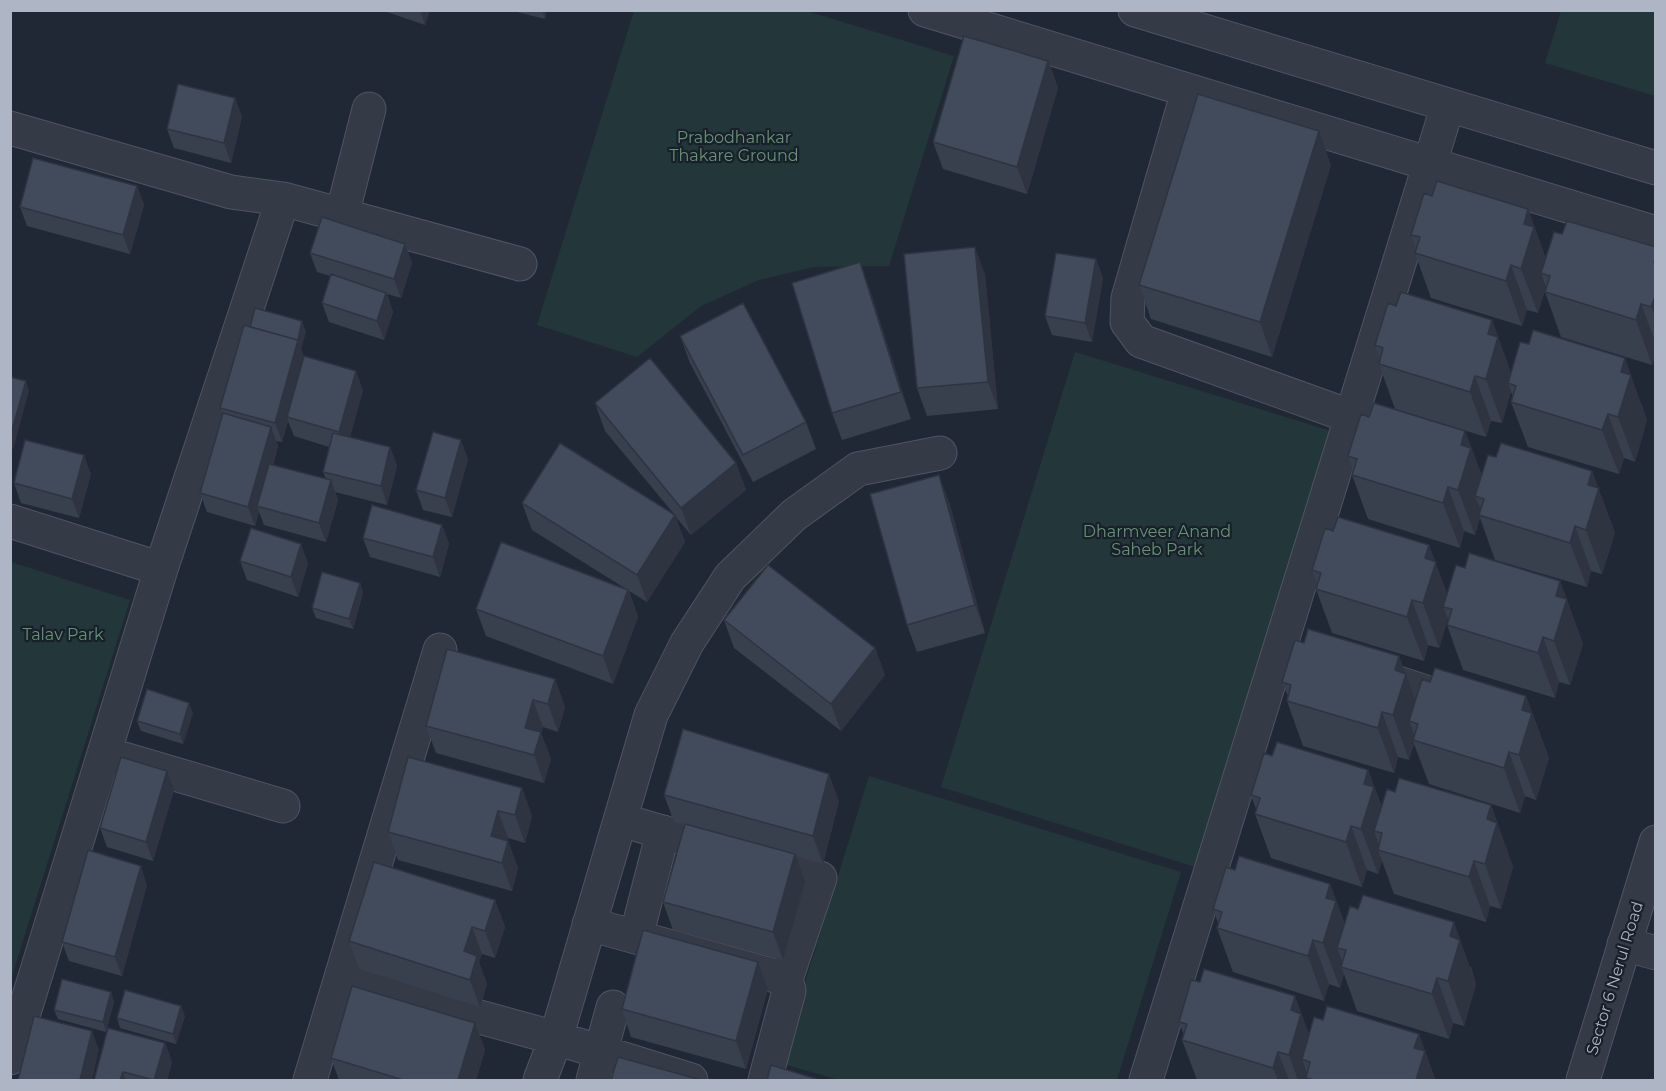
<svg xmlns="http://www.w3.org/2000/svg" width="1666" height="1091" font-family="Montserrat,sans-serif">
<style>
.green{fill:#233639}
.lines{fill:none;stroke-linecap:round;stroke-linejoin:round}
.minor-casing{stroke:#4e5562;stroke-width:35}
.minor{stroke:#343b47;stroke-width:33}
.wall{fill:#38404e;fill-rule:evenodd}
.shaded-wall{fill:#2e3440}
.building{fill:#414b5b;stroke:#2e3440;stroke-width:1.5}
.labels{text-anchor:middle;stroke-width:4.5;stroke-linejoin:round;paint-order:stroke}
.park-label{font-size:16px;fill:#669473;stroke:#19202b}
.street-label{font-size:16px;fill:#aeb5c4;stroke:#19202b}
</style>
<rect width="100%" height="100%" fill="#202836"/>
<path class="green" d="M634,11H807L954,56L889,266L814,267L759,280L701,306L637,357L537,325Z
M1561,11H1655V96L1545,63Z
M1075,352L1331,431L1195,867L941,787Z
M11,562L130,600L11,979L10,562Z
M869,776L1181,872L1117,1080H839L780,1063Z"/>
<g class="lines">
<defs>
<path id="minor" d="M925,10L1656,233
M1135,10L1656,168
M1188,91L1128,298L1127,322L1141,341L1352,417
M10,128L231,192L283,199L161,569L10,1058
M283,199L520,264
M342,215L369,109
M10,521L161,569
M1368,673L1462,704
M124,759L283,806
M621,820L820,878L786,979
M589,924L786,979L789,991L765,1080
M636,937L663,832
M1624,944L1656,953
M341,979L556,1038L691,1080
M310,1080L440,650
M540,1080L556,1038L651,715L687,643L730,577L794,515L858,469L940,453
M593,1080L613,1007
M1146,1080L1448,105
M1583,1080L1656,842"/>
</defs>
<use href="#minor" class="minor-casing"/>
<use href="#minor" class="minor"/>
</g>
<path class="wall" d="M381,10H430L425,25Z
M509,10H547L545,19Z
M1048,61L1058,88L1027,194L943,169L933,142Z
M235,98L242,117L231,163L174,148L167,129Z
M1331,165L1272,357L1151,319L1139,285Z
M137,186L144,205L130,254L27,226L20,207Z
M1432,196L1528,209L1546,259L1562,234L1656,247V354L1652,365L1561,337L1545,292L1546,287L1538,313L1527,310L1522,326L1431,298L1415,253L1416,249L1411,235Z
M405,244L412,263L401,298L387,294L393,312L384,340L329,322L322,303L330,276L317,272L310,253Z
M1096,259L1103,278L1092,342L1052,335L1045,316Z
M985,274L998,409L927,416L917,388Z
M870,290L911,419L842,440L832,413Z
M1396,306L1492,320L1511,373L1641,403L1647,420L1635,462L1624,458L1619,474L1528,447L1511,402L1513,397L1511,392L1502,423L1491,421L1486,437L1395,409L1379,364L1380,359L1375,345Z
M250,327L306,331L301,349L304,357L363,390L350,437L390,447L397,466L387,505L335,492L338,500L326,542L264,525L259,512L255,526L207,512L200,493L223,414L220,408ZM288,421L294,436L329,447L323,472L326,479L273,465L278,446L276,441L282,442Z
M680,336L806,422L816,449L753,482L690,363Z
M595,403L736,463L746,490L691,535L675,516L685,542L647,602L629,591L638,617L613,684L486,636L476,609L626,589L532,530L522,503L674,514L605,431Z
M1369,417L1465,431L1482,476L1496,457L1592,471L1615,533L1602,574L1591,571L1587,587L1495,560L1480,518L1475,535L1464,531L1460,548L1368,519L1352,475L1353,470L1348,456Z
M468,459L452,517L423,510L416,490Z
M91,474L79,518L21,503L14,483Z
M949,502L985,633L917,652L907,625Z
M442,525L449,544L440,577L370,557L363,538Z
M1429,545L1447,594L1465,568L1560,581L1583,644L1570,685L1559,682L1555,698L1463,670L1447,625L1448,621V619L1439,648L1428,645L1424,661L1332,633L1316,589L1317,584L1312,570Z
M240,561L308,563L298,597L247,580Z
M360,583L363,593L353,629L316,618L312,608Z
M724,620L875,648L885,675L841,731L734,648Z
M1304,643L1399,656L1415,701L1430,682L1526,696L1549,758L1536,800L1525,796L1520,813L1429,784L1414,744L1409,760L1398,757L1394,773L1303,746L1287,701L1288,696L1282,682Z
M555,679L565,707L558,732L543,727L541,733L551,759L544,783L436,753L426,726Z
M193,713L183,744L141,731L137,721Z
M1272,756L1368,770L1382,807L1395,792L1491,805L1513,867L1501,909L1490,906L1486,922L1394,894L1382,861L1378,874L1367,870L1362,887L1271,858L1255,814L1256,809L1251,795Z
M167,771L174,790L153,861L107,847L100,828Z
M522,788L532,816L525,843L508,838L507,841H508L518,868L512,891L398,860L388,832Z
M664,795L839,801L823,864L795,856L805,882L783,960L673,930L663,902L685,825L674,822Z
M1235,870L1330,884L1345,924L1471,967L1476,984L1464,1026L1453,1023L1449,1039L1357,1011L1344,974L1340,988L1329,984L1324,1001L1233,972L1217,928L1218,923L1213,909Z
M147,885L122,976L69,961L62,942Z
M495,900L505,927L495,958L482,954L479,962L487,984L480,1007L359,969L349,941Z
M758,962L768,989L746,1069L631,1037L622,1009Z
M1200,982L1295,996L1309,1035L1323,1020L1419,1034L1435,1080H1197L1182,1040L1184,1035L1179,1022Z
M111,992L114,1002L106,1032L58,1019L54,1010Z
M185,1016L176,1044L120,1028L117,1018Z
M475,1023L485,1050L476,1080H339L331,1058Z
M165,1043L172,1062L167,1080H94Z"/>
<path class="shaded-wall" d="M420,10H430L425,25Z
M542,10H547L545,19Z
M1048,61L1058,88L1027,194L1017,167Z
M235,98L242,117L231,163L224,143Z
M1319,131L1331,165L1272,357L1260,322Z
M137,186L144,205L130,254L123,235Z
M1528,209L1550,272L1541,273L1546,287L1538,313L1521,269L1524,224Z
M405,244L412,263L401,298L394,279Z
M975,247L985,274L998,409L988,382Z
M1096,259L1103,278L1092,342L1085,323Z
M860,262L870,290L911,419L901,392Z
M1511,265L1527,310L1522,326L1506,281Z
M386,293L393,312L384,340L377,321Z
M1656,294V318L1651,307Z
M1641,304L1656,344V354L1652,365L1636,320Z
M1492,320L1514,382L1508,383L1511,392L1502,423L1486,379L1488,334Z
M302,321L306,331L301,349L305,359L287,417L288,421L282,442L275,423Z
M1625,358L1647,420L1635,462L1618,417L1621,372Z
M356,371L363,390L346,452L339,432Z
M1475,376L1491,421L1486,437L1470,392Z
M26,381L29,391L13,450L10,442V437Z
M1608,414L1624,458L1619,474L1602,430Z
M271,427L278,446L261,507L257,506L259,512L255,526L248,507Z
M1465,431L1488,493L1484,499L1475,496L1482,513L1479,515L1480,518L1475,535L1458,490L1461,445Z
M461,440L468,459L452,517L445,498Z
M390,447L397,466L387,505L381,486Z
M84,455L91,474L79,518L72,499Z
M736,463L746,490L691,535L681,508Z
M1592,471L1615,533L1602,574L1586,530L1588,485Z
M939,475L949,502L985,633L975,605Z
M331,480L338,500L326,542L319,523Z
M1448,487L1464,531L1460,548L1443,503Z
M675,515L685,542L647,602L637,575Z
M442,525L449,544L440,577L433,557Z
M1575,526L1591,571L1587,587L1570,543Z
M301,544L308,563L298,597L291,577Z
M1429,545L1452,606L1443,607L1448,619L1439,648L1423,603L1425,558Z
M1560,581L1583,644L1570,685L1554,641L1556,596Z
M360,583L363,593L353,629L349,619Z
M628,590L638,617L613,684L603,656Z
M1412,600L1428,645L1424,661L1407,617Z
M1543,637L1559,682L1555,698L1538,653Z
M875,648L885,675L841,731L831,704Z
M1399,656L1422,718L1418,724L1409,721L1416,739L1413,740L1414,744L1409,760L1393,715L1395,670Z
M555,679L565,707L558,732L548,704Z
M1526,696L1549,758L1536,800L1519,755L1522,710Z
M533,700L543,727L541,733L551,759L544,783L525,728Z
M189,703L193,713L183,744L180,734Z
M1382,712L1398,757L1394,773L1378,728Z
M1509,752L1525,796L1520,813L1504,768Z
M1368,770L1391,832L1382,833L1374,831L1381,851L1378,850L1382,861L1378,874L1361,829L1364,784Z
M167,771L174,790L153,861L146,842Z
M829,774L839,801L823,864L813,836Z
M522,788L532,816L525,843L515,815Z
M1491,805L1513,867L1501,909L1485,864L1487,819Z
M498,811L508,838L501,863L491,836Z
M1351,826L1367,870L1362,887L1346,842Z
M508,841L518,868L512,891L502,863Z
M795,854L805,882L783,960L773,932Z
M1474,861L1490,906L1486,922L1469,877Z
M141,866L147,885L122,976L115,957Z
M1330,884L1353,946L1346,950L1337,948L1345,968L1341,967L1344,974L1340,988L1323,943L1326,898Z
M495,900L505,927L495,958L485,931Z
M1454,922L1476,984L1464,1026L1448,981L1450,936Z
M472,927L482,954L479,962L487,984L480,1007L470,980L464,951Z
M1313,940L1329,984L1324,1001L1308,956Z
M758,962L768,989L746,1069L736,1041Z
M1437,978L1453,1023L1449,1039L1432,994Z
M111,992L114,1002L106,1032L103,1022Z
M1295,996L1318,1058L1310,1062L1302,1059L1309,1079L1306,1078V1080H1298L1289,1055L1291,1010Z
M181,1006L185,1016L176,1044L173,1034Z
M475,1023L485,1050L476,1080H458Z
M92,1031L99,1050L92,1080H80Z
M1419,1034L1435,1078V1080H1416L1414,1048Z
M165,1043L172,1062L167,1080H154Z
M1278,1052L1289,1080H1278L1273,1068Z
M123,1072L126,1080H120Z"/>
<path class="building" d="M964,36L1048,61L1017,167L933,142Z
M178,84L235,98L224,143L167,129Z
M1198,94L1319,131L1260,322L1139,285Z
M33,158L137,186L123,235L20,207Z
M1437,181L1528,209L1524,224L1534,227L1521,269L1511,265L1506,281L1415,253L1420,237L1411,235L1424,193L1432,196Z
M322,217L405,244L394,279L310,253Z
M1567,221L1656,247V256L1654,262L1656,263V294L1651,307L1641,304L1636,320L1545,292L1550,276L1541,273L1554,232L1562,234Z
M975,247L988,382L917,388L904,254Z
M1056,253L1096,259L1085,323L1045,316Z
M860,262L901,392L832,413L792,283Z
M331,274L386,293L377,321L322,303Z
M1401,292L1492,320L1488,334L1498,337L1486,379L1475,376L1470,392L1379,364L1383,348L1375,345L1388,303L1396,306Z
M743,303L806,422L743,455L680,336Z
M255,308L302,321L298,340L250,327Z
M244,325L298,340L275,423L220,408Z
M1533,330L1625,358L1621,372L1631,375L1618,417L1608,414L1602,430L1511,402L1516,386L1508,383L1520,342L1529,344Z
M304,356L356,371L339,432L287,417Z
M650,358L736,463L681,508L595,403Z
M10,377L26,381L10,437Z
M1374,403L1465,431L1461,445L1471,448L1458,490L1448,487L1443,503L1352,475L1357,459L1348,456L1361,414L1369,417Z
M223,413L271,427L248,507L200,493Z
M433,432L461,440L445,498L416,490Z
M333,433L390,447L381,486L323,472Z
M25,440L84,455L72,499L14,483Z
M560,443L675,515L637,575L522,503Z
M1501,443L1592,471L1588,485L1599,488L1586,530L1575,526L1570,543L1479,515L1484,499L1475,496L1488,455L1496,457Z
M269,464L331,480L319,523L257,506Z
M939,475L975,605L907,625L870,494Z
M372,505L442,525L433,557L363,538Z
M1338,517L1429,545L1425,558L1436,562L1423,603L1412,600L1407,617L1316,589L1321,573L1312,570L1325,528L1333,531Z
M251,528L301,544L291,577L240,561Z
M501,542L628,590L603,656L476,609Z
M1469,553L1560,581L1556,596L1567,599L1554,641L1543,637L1538,653L1447,625L1452,609L1443,607L1456,565L1465,568Z
M768,565L875,648L831,704L724,620Z
M322,572L360,583L349,619L312,608Z
M1308,629L1399,656L1395,670L1406,674L1393,715L1382,712L1378,728L1287,701L1291,685L1282,682L1295,640L1304,643Z
M447,649L555,679L548,704L533,700L525,728L541,732L534,755L426,726Z
M1435,668L1526,696L1522,710L1532,713L1519,755L1509,752L1504,768L1413,740L1418,724L1409,721L1422,679L1430,682Z
M147,689L189,703L180,734L137,721Z
M683,729L829,774L813,836L664,795Z
M1277,742L1368,770L1364,784L1374,787L1361,829L1351,826L1346,842L1255,814L1260,798L1251,795L1264,753L1272,756Z
M121,757L167,771L146,842L100,828Z
M408,757L522,788L515,815L498,811L491,836L508,841L502,863L388,832Z
M1399,778L1491,805L1487,819L1497,823L1485,864L1474,861L1469,877L1378,850L1382,833L1374,831L1387,789L1395,792Z
M685,824L795,854L773,932L663,902Z
M88,850L141,866L115,957L62,942Z
M1239,856L1330,884L1326,898L1336,901L1323,943L1313,940L1308,956L1217,928L1222,912L1213,909L1226,867L1235,870Z
M374,862L495,900L485,931L472,927L464,951L477,956L470,980L349,941Z
M1363,895L1454,922L1450,936L1460,940L1448,981L1437,978L1432,994L1341,967L1346,950L1337,948L1350,906L1358,909Z
M643,930L758,962L736,1041L622,1009Z
M1204,969L1295,996L1291,1010L1301,1014L1289,1055L1278,1052L1273,1068L1182,1040L1187,1024L1179,1022L1191,980L1200,982Z
M62,979L111,992L103,1022L54,1010Z
M352,986L475,1023L458,1080H403L331,1058Z
M125,990L181,1006L173,1034L117,1018Z
M1327,1006L1419,1034L1414,1048L1425,1051L1416,1080H1314L1306,1078L1310,1062L1302,1059L1314,1017L1323,1020Z
M34,1016L92,1031L80,1080H18Z
M108,1028L165,1043L154,1080L123,1072L120,1080H94Z
M618,1057L701,1080H611Z
M771,1065L820,1080H767Z"/>
<g class="labels">
<g class="park-label">
<text x="734" y="143">Prabodhankar<tspan x="734" dy="18">Thakare Ground</tspan></text>
<text x="1157" y="537">Dharmveer Anand<tspan x="1157" dy="18">Saheb Park</tspan></text>
<text x="63" y="640">Talav Park</text>
</g>
<g class="street-label">
<text transform="translate(1614 978) rotate(-73)" y="6">Sector 6 Nerul Road</text>
</g>
</g>
<rect width="1666" height="1091" fill="none" stroke="#aeb5c4" stroke-width="24"/>
</svg>
